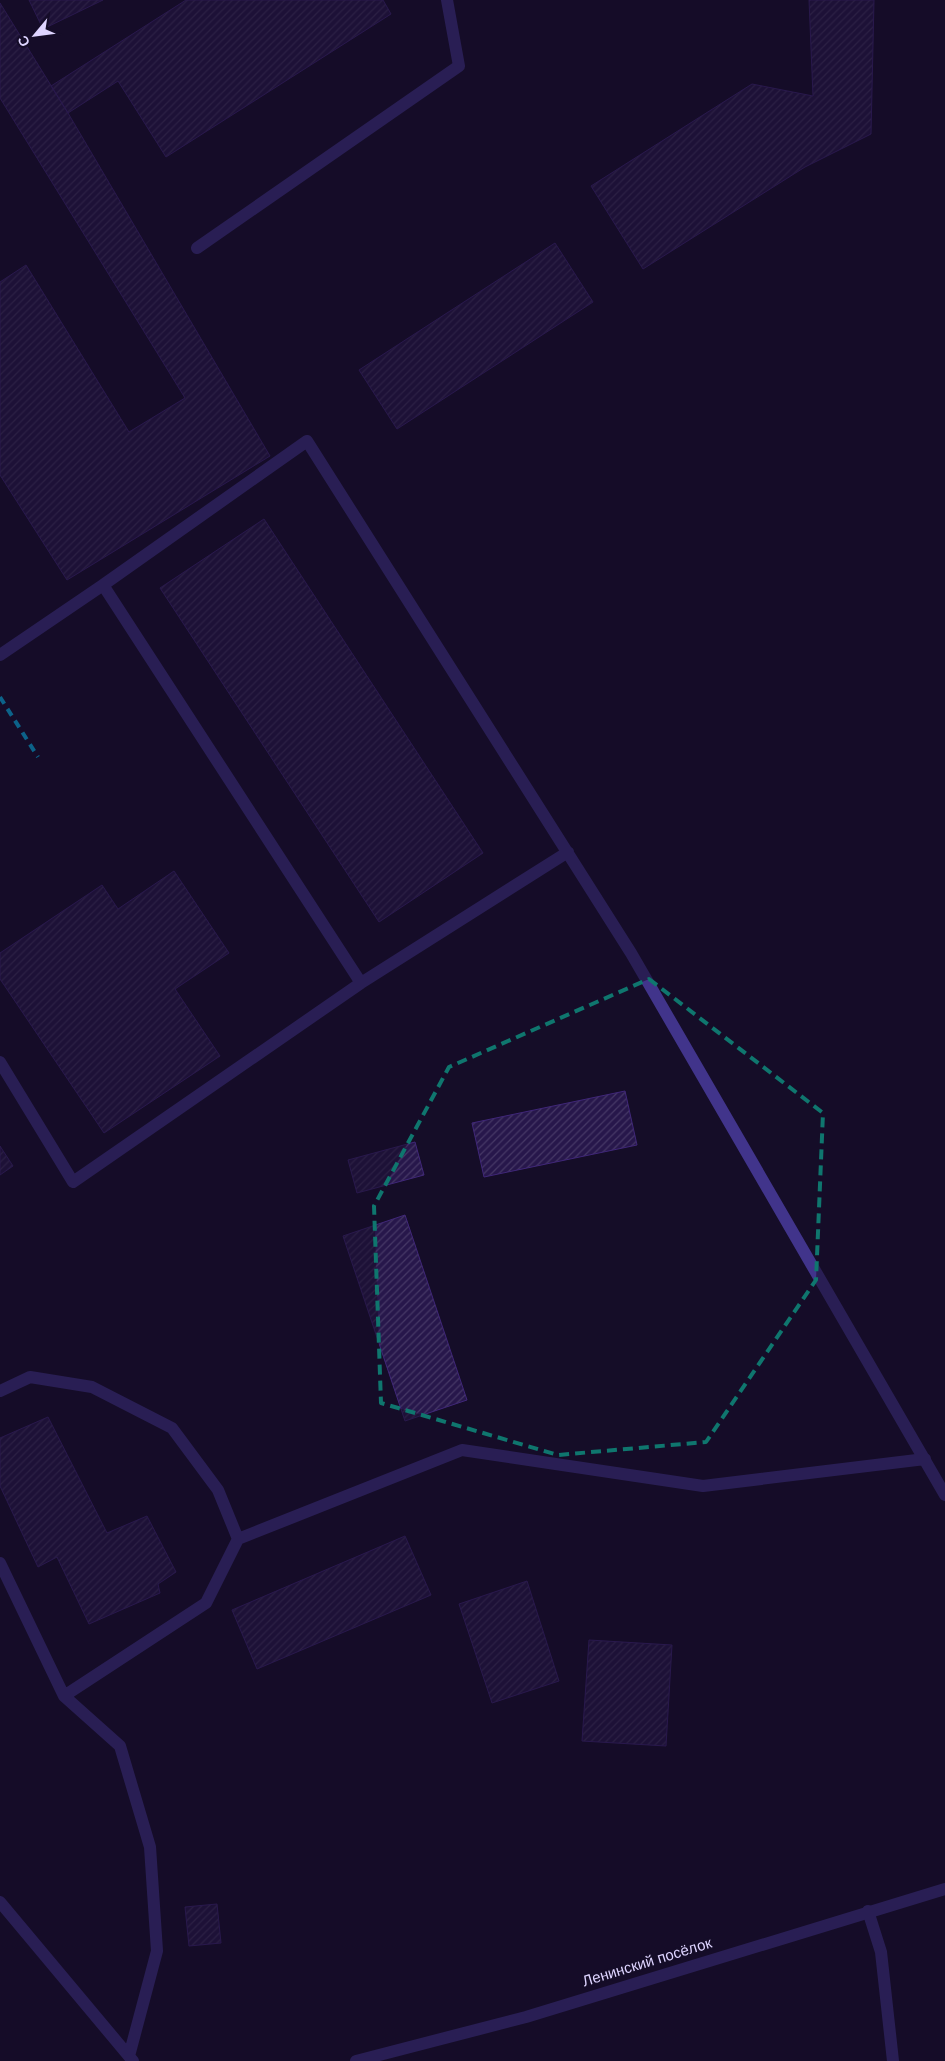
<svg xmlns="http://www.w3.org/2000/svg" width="945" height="2061" font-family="Arial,sans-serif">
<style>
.building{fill:url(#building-hatch);stroke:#402779}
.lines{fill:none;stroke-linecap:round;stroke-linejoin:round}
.service{stroke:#41348b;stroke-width:12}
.tertiary{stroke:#41348b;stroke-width:12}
.rail{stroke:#00cbff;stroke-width:4;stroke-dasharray:8 6;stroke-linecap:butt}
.marked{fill:none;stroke:#0f766e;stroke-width:4;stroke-dasharray:10 6;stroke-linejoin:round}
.labels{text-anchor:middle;stroke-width:4;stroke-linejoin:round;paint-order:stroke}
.street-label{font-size:15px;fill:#ded4ff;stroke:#150d28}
</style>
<defs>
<pattern id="building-hatch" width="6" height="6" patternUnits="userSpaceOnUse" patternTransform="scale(1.25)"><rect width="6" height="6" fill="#27174b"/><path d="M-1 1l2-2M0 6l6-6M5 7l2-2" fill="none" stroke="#463866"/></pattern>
</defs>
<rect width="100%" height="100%" fill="#150d28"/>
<path class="building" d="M29,0H103L43,29Z
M186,0H383L391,14L166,157L118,81L68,113L51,86Z
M809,0H874L871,134L805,167L643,269L591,186L752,84L813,96Z
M0,3L68,113L270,456L67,580L0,475V282L26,265L129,432L185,398L0,98Z
M555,243L593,302L397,429L359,370Z
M264,519L483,853L379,922L160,588Z
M174,871L229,953L175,989L220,1056L104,1133L0,979V953L102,885L118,909Z
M625,1091L637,1145L484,1177L472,1123Z
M415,1142L424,1175L357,1193L348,1160Z
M0,1146L13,1166L0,1175Z
M405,1215L467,1400L405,1421L343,1236Z
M48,1417L107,1533L147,1516L176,1572L158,1584L160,1593L89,1624L57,1557L38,1567L0,1486V1438Z
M405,1536L431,1595L257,1669L232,1610Z
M527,1581L559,1681L492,1703L459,1604Z
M589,1640L672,1645L666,1746L582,1741Z
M217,1904L221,1943L189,1946L185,1907Z"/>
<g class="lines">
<path class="service" d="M197,248L459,66L447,0
M0,655L103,585
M568,852L361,983L103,585L307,441L631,953L945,1495
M0,1062L73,1182L361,983
M0,1391L30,1377L92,1387L172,1428L218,1490L238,1539L206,1603L64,1696
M238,1539L462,1450L703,1486L925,1459
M0,1563L64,1696L120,1746L150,1847L157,1951L129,2056
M0,1902L133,2061
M868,1911L881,1952L893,2061"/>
<path class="tertiary" d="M356,2061L526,2017L945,1889"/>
<path class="rail" d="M0,697L38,757"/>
</g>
<path d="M0 0H945V2061H0ZM649,979L823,1113L816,1280L706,1442L558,1455L381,1403L374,1206L449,1067Z" fill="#150d28" fill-opacity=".55" fill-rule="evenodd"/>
<path class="marked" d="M649,979L823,1113L816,1280L706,1442L558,1455L381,1403L374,1206L449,1067Z"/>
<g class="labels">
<g class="street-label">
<text transform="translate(647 1962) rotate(-17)" y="5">Ленинский посёлок</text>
</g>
</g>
<g transform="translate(35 35) rotate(241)" stroke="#150d28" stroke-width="4" paint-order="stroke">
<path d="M0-4L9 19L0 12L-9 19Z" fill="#ded4ff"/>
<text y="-8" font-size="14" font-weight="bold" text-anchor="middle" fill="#ded4ff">С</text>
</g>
</svg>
